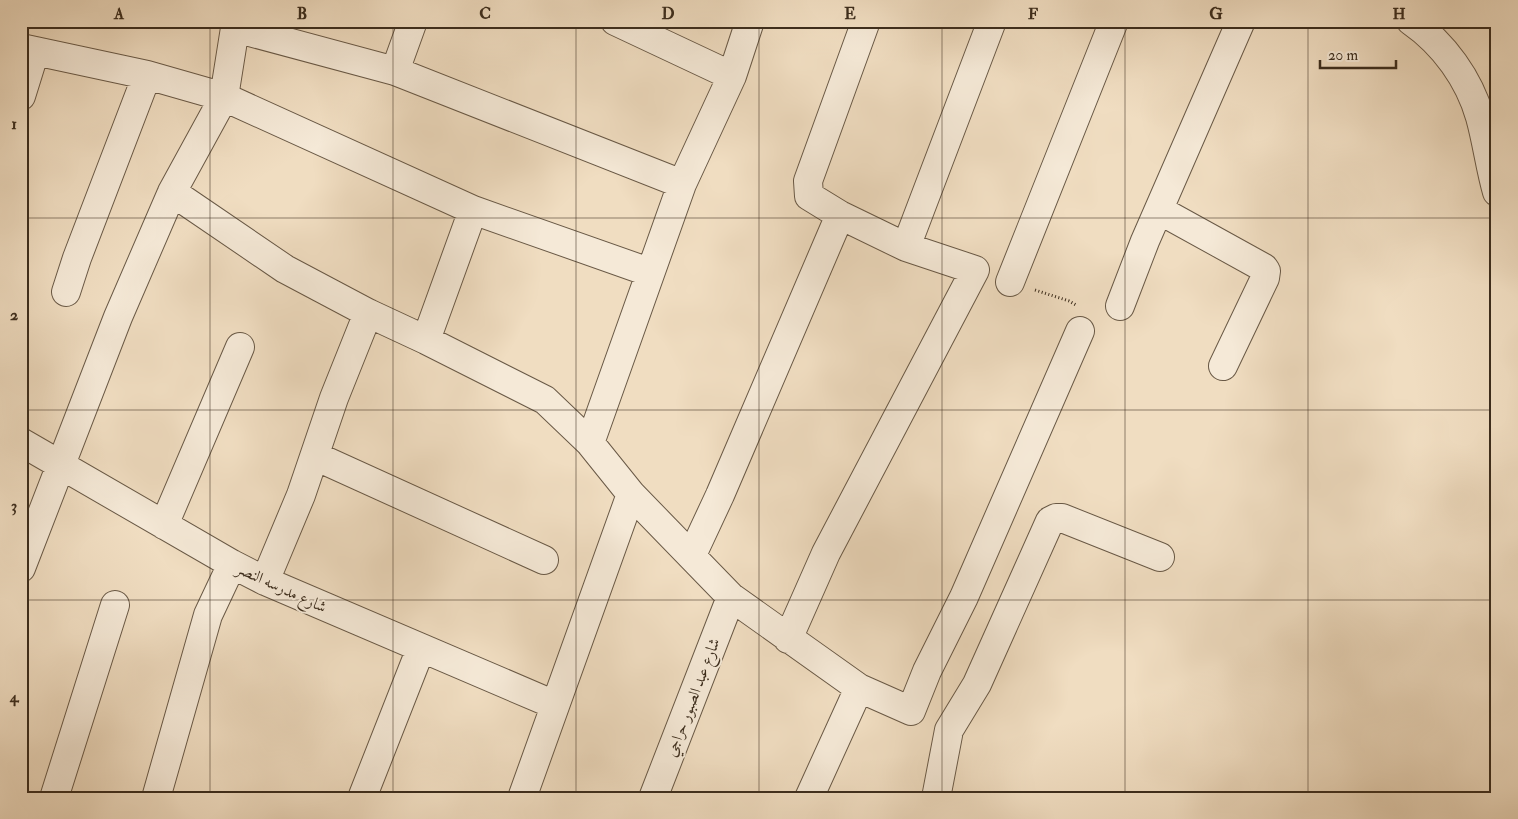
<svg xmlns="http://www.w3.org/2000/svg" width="1518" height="819" font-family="'IM FELL Double Pica',Amiri,serif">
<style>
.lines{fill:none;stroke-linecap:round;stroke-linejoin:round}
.street-casing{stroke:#695946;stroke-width:30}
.path{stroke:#3c2d1d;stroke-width:3;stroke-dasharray:1 2.5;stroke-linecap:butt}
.street{stroke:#f5e9d7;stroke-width:28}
.grid{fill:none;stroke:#3c2d1d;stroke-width:1;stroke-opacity:0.55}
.labels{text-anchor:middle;stroke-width:4;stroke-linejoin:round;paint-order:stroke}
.street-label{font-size:16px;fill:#3c2d1d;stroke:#f5e9d7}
.neatline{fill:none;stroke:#3c2d1d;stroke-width:2}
.grid-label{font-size:16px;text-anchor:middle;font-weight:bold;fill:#3c2d1d}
</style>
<rect width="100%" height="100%" fill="#f0ddc1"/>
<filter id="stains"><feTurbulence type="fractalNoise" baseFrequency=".004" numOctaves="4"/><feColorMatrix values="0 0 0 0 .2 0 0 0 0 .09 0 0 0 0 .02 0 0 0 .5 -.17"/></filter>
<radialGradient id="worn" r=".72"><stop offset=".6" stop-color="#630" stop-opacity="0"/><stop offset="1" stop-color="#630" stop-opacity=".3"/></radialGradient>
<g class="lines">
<defs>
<path id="street" d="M615,21L732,76
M1411,21C1444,44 1469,79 1480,117C1487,142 1490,168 1497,192
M235,28L395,71L682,184
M21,48L147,75L224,97L473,210L649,272
M395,71L413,21
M21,96L35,51
M172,192L285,269L368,313L426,340L545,400L590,443L631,494L731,597L859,688L911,711L927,671L964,597L1080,331
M1159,210L1264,268L1266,271L1265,278L1223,366
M906,247L992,21
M1010,282L1114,21
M66,292L77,258L147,75
M1120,306L1145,241L1241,21
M426,340L473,210
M21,442L232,564L265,581L555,705
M590,443L682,184L732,76L750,21
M315,456L544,560
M164,525L240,347
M692,555L720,495L840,215
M21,568L118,317L172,192L224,97L235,28V21
M265,581L301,495L334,398L368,313
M788,639L826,553L975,270L906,247L840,215L809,196L808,181L866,21
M54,798L115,605
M156,798L208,615L232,564
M362,798L421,648
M522,798L631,494
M653,798L731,597
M809,798L859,688
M936,798L949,730L977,684L1050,521L1056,518H1062L1160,557"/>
</defs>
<use href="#street" class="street-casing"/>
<path class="path" d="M1035,290L1069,301L1076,305"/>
<use href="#street" class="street"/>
</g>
<path class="grid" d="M210,21V798M393,21V798M576,21V798M759,21V798M942,21V798M1125,21V798M1308,21V798M21,218H1497M21,410H1497M21,600H1497"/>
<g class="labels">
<g class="street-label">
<text transform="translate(282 587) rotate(25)" y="6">شارع مدرسه النصر</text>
<text transform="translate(692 697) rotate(-69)" y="6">شارع عبد الصبور حراجي</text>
</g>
</g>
<rect width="1518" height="819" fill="none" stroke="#f0ddc1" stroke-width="55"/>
<path d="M1320 60v8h76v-8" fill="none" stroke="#3c2d1d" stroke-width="2.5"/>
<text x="1328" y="60" font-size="15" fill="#3c2d1d" stroke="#f5e9d7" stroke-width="4" paint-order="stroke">20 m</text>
<rect x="28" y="28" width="1462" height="764" class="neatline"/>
<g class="grid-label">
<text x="119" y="19">A</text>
<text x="302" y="19">B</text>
<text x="485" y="19">C</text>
<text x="668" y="19">D</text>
<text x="850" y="19">E</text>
<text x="1033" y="19">F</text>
<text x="1216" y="19">G</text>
<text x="1399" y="19">H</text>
<text x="14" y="129">1</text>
<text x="14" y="320">2</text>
<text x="14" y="511">3</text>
<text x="14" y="702">4</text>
</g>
<rect width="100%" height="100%" filter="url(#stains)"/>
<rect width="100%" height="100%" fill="url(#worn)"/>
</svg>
